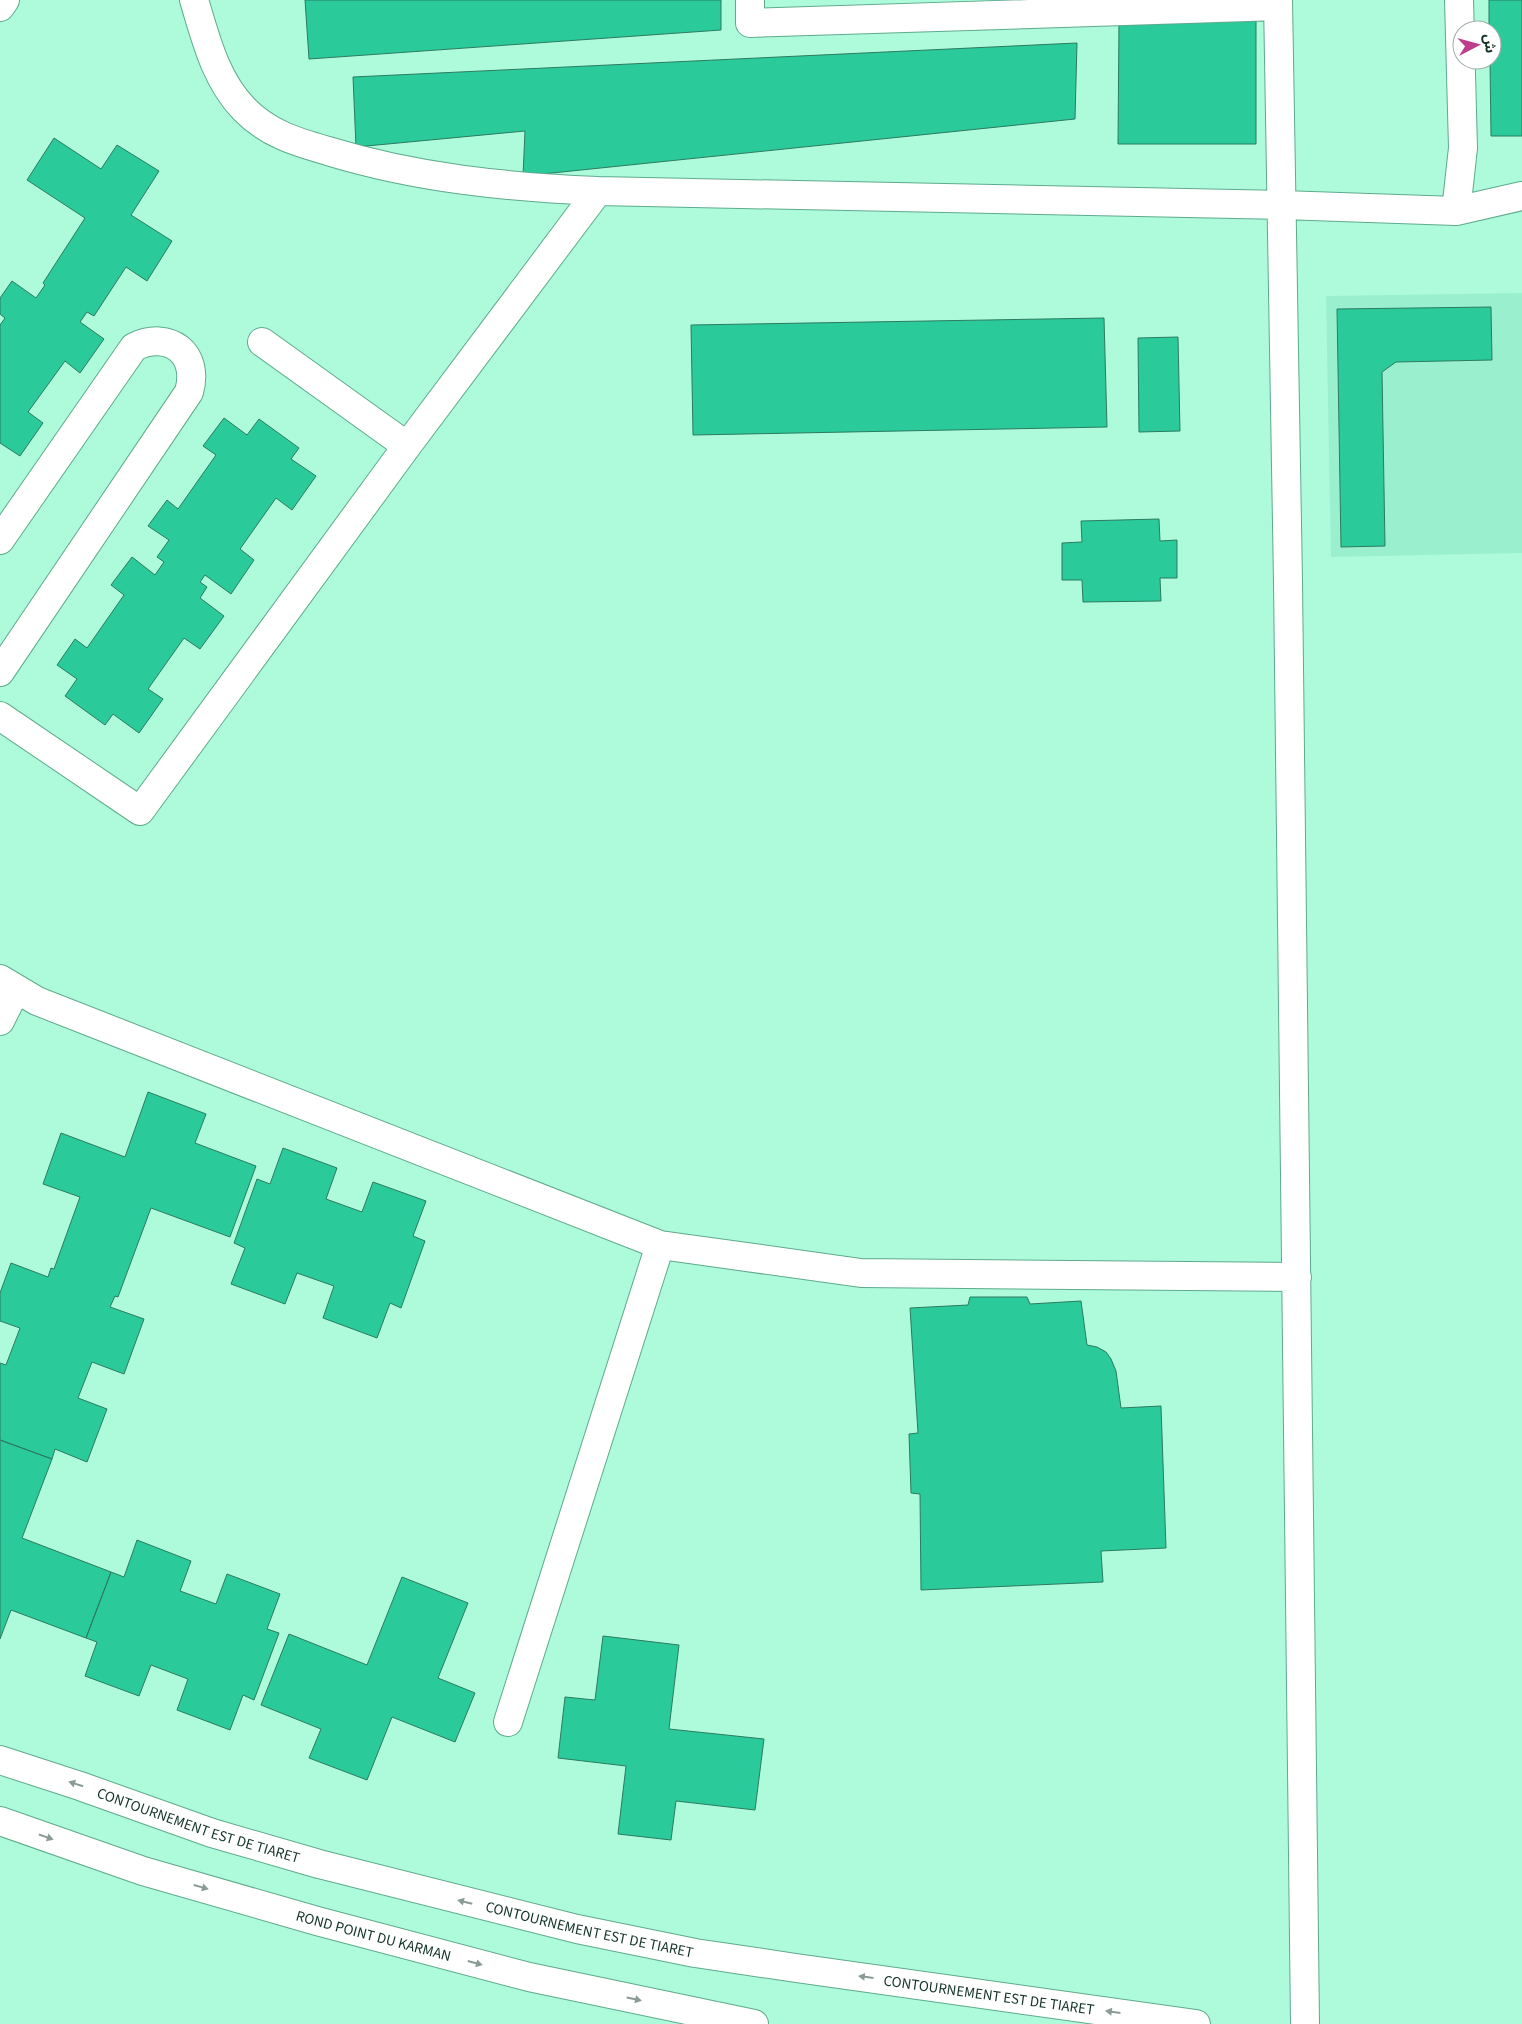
<svg xmlns="http://www.w3.org/2000/svg" width="1522" height="2024" font-family="'Source Sans 3','Noto Sans Arabic',sans-serif">
<style>
.built{fill:#9af0ce}
.building{fill:#2aca9a;stroke:#2c7b60}
.lines{fill:none;stroke-linecap:round;stroke-linejoin:round}
.minor-casing{stroke:#5eaa8d;stroke-width:30}
.trunk-casing{stroke:#5eaa8d;stroke-width:30}
.minor{stroke:#fff;stroke-width:28}
.trunk{stroke:#fff;stroke-width:28}
.oneway{fill:#8a9a94}
.labels{text-anchor:middle;stroke-width:4;stroke-linejoin:round;paint-order:stroke}
.street-label{font-size:15px;fill:#153529;stroke:#fff}
</style>
<rect width="100%" height="100%" fill="#aefbdb"/>
<path class="built" d="M1522,293V553L1331,557L1326,296Z"/>
<path class="building" d="M305,0H721V30L309,59Z
M1489,0H1522V136H1491L1490,60H1492V30H1489Z
M1119,19L1256,21V144H1118Z
M1077,43L1075,119L523,176L525,131L356,147L353,77Z
M54,138L101,169L117,145L159,171L131,215L172,241L147,281L126,267L94,316L87,312L80,322L104,339L80,373L65,361L28,412L43,423L20,456L0,443V325L5,318L0,314V298L12,281L36,298L45,285L43,283L85,218L27,180Z
M1491,307L1492,360L1396,362L1382,372L1385,546L1341,547L1337,309Z
M1104,318L1107,427L693,435L691,325Z
M1178,337L1180,431L1139,432L1138,338Z
M224,418L247,435L259,419L299,448L291,459L316,476L292,510L276,498L240,549L254,560L231,594L205,575L200,582L207,587L200,598L224,616L200,649L184,638L148,689L163,699L139,733L113,714L105,725L65,696L77,679L57,665L75,639L87,648L124,595L111,585L132,557L155,575L164,562L157,557L169,540L148,526L167,500L178,509L216,455L203,446Z
M1159,519L1160,541L1177,540V578H1160L1161,601L1083,602L1082,580H1062V543L1082,542L1081,521Z
M148,1092L206,1114L195,1143L256,1166L230,1237L151,1208L118,1297L115,1296L110,1307L144,1319L124,1374L92,1362L78,1398L107,1409L87,1462L55,1449L52,1459L0,1440V1363L6,1365L20,1328L0,1321V1293L11,1263L48,1277L51,1268L54,1269L80,1197L43,1184L61,1133L125,1157Z
M283,1148L337,1168L326,1199L362,1212L373,1182L426,1201L413,1236L425,1241L401,1308L390,1303L377,1338L323,1318L334,1286L297,1273L285,1304L231,1284L245,1248L234,1243L257,1179L270,1184Z
M970,1297H1027L1030,1304L1081,1301L1087,1345L1097,1347L1106,1352L1111,1359L1116,1371L1121,1408L1161,1406L1166,1548L1101,1551L1103,1582L921,1590L920,1494L911,1493L909,1434L918,1433L910,1308L968,1305Z
M0,1440L52,1459L22,1538L111,1572L86,1638L11,1610L0,1639Z
M137,1540L191,1561L180,1591L216,1604L227,1574L280,1594L267,1629L279,1633L254,1700L243,1695L230,1730L177,1710L188,1679L151,1665L139,1696L85,1676L97,1642L86,1638L111,1572L124,1577Z
M402,1577L468,1603L438,1678L475,1693L455,1742L392,1717L367,1780L309,1758L321,1729L261,1705L289,1634L367,1665Z
M603,1636L679,1645L669,1729L764,1739L755,1810L676,1801L671,1840L618,1834L626,1766L558,1758L565,1697L595,1700Z"/>
<g class="lines">
<defs>
<path id="minor" d="M194,0C206,39 215,79 244,109C268,134 297,142 328,151C416,178 506,187 598,191L1282,205L1456,211L1463,148L1459,0
M750,0V23L1278,6
M1278,0L1288,582L1305,2024
M0,7L5,0
M1456,211L1522,196
M262,342L407,446
M0,540L134,347C169,330 200,353 189,392L0,672
M0,716L140,811L407,446L598,191
M0,979L37,1001L660,1245L861,1273L1297,1277
M0,1021L16,989
M508,1722L660,1245"/>
<g id="trunk">
<path id="s1" d="M0,1760L80,1786L212,1833L319,1864L577,1929L695,1953L796,1968L1196,2024"/>
<path id="s2" d="M0,1821L143,1871L317,1921L529,1977L754,2024"/>
</g>
</defs>
<use href="#minor" class="minor-casing"/>
<use href="#trunk" class="trunk-casing"/>
<use href="#minor" class="minor"/>
<use href="#trunk" class="trunk"/>
</g>
<defs><path id="oneway-solid" d="M-6-.8H1V-3.2L6.5 0L1 3.2V.8H-6Z" transform="scale(1.25)"/></defs>
<g class="oneway">
<use href="#oneway-solid" transform="translate(76 1784) rotate(-162)"/>
<use href="#oneway-solid" transform="translate(46 1837) rotate(19)"/>
<use href="#oneway-solid" transform="translate(201 1887) rotate(16)"/>
<use href="#oneway-solid" transform="translate(465 1902) rotate(-166)"/>
<use href="#oneway-solid" transform="translate(475 1963) rotate(15)"/>
<use href="#oneway-solid" transform="translate(866 1977) rotate(-173)"/>
<use href="#oneway-solid" transform="translate(634 1999) rotate(12)"/>
<use href="#oneway-solid" transform="translate(1113 2012) rotate(-172)"/>
</g>
<g class="labels">
<g class="street-label">
<text dy="5" stroke="none"><textPath href="#s1" startOffset="209">CONTOURNEMENT EST DE TIARET</textPath></text>
<text dy="5" stroke="none"><textPath href="#s1" startOffset="614">CONTOURNEMENT EST DE TIARET</textPath></text>
<text dy="5" stroke="none"><textPath href="#s2" startOffset="391">ROND POINT DU KARMAN</textPath></text>
<text dy="5" stroke="none"><textPath href="#s1" startOffset="1019">CONTOURNEMENT EST DE TIARET</textPath></text>
</g>
</g>
<g transform="translate(1477 45) rotate(84)"><circle r="24" fill="#ffffff" stroke="#a1aea9"/>
<path d="M0-4L9 19L0 12L-9 19Z" fill="#bd3f8c"/>
<text y="-8" font-size="14" font-weight="bold" text-anchor="middle" fill="#153529">ش</text>
</g>
</svg>
